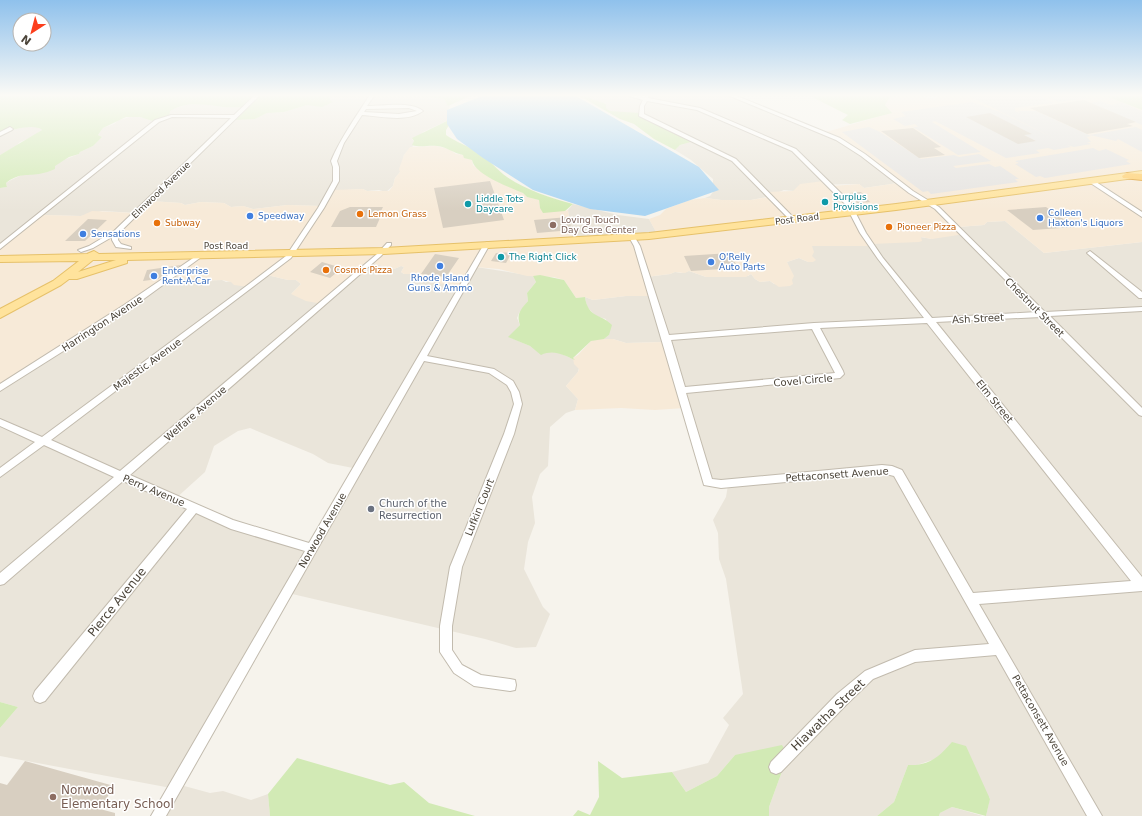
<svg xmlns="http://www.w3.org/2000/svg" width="1142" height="816" font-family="'DejaVu Sans',sans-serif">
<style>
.residential{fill:#eae5da;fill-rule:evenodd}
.commercial{fill:#f7ead8}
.green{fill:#d2eab5}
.parking{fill:#e5e3e0}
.water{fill:#a9d4f2}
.building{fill:#d8cfc1}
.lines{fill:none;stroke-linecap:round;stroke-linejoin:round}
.street-casing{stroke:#c2bbae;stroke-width:2}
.primary-casing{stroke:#e6c16a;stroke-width:2}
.highway-casing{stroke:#e0a43c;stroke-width:2}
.street{fill:#fff;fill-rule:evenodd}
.primary{fill:#ffe39c;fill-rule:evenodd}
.highway{fill:#ffcf6e;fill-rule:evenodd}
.culture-dot{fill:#0f9aa8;stroke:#fff;stroke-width:1.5}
.food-dot{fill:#e8710a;stroke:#fff;stroke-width:1.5}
.shop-dot{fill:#3f7fe0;stroke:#fff;stroke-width:1.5}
.education-dot{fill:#8d6e63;stroke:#fff;stroke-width:1.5}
.worship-dot{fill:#6b7280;stroke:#fff;stroke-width:1.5}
.labels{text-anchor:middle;stroke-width:3;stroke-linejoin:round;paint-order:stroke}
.far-street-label{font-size:9px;fill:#4b4439;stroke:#fff}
.far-culture-label{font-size:9px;fill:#0d838f;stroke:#fff;text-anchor:start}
.far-shop-label{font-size:9px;fill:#366cbe;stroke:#fff;text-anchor:start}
.far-food-label{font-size:9px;fill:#c56008;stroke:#fff;text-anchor:start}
.far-education-label{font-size:9px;fill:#785e54;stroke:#fff;text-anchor:start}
.street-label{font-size:10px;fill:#4b4439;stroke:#fff}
.worship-label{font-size:10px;fill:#5b616d;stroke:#fff;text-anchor:start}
.near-street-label{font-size:12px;fill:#4b4439;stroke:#fff}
.near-education-label{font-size:12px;fill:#785e54;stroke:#fff;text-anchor:start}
</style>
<rect width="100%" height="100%" fill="#f6f3ec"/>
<path class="residential" d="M330,96L433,97L444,99L450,106L447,113L451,119L423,132L420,136L412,139L414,141L413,146L404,155L400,172L395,178L393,186L386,192L379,190L367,191L363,189L347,190L321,206L287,205L253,209L243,206L231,207L224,203L201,202L185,205L181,203L150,201L136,213L102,211L81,216L42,215L0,248V188L7,187L6,183L11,180L24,174H38L66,159L79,154L80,152L93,146L102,137L98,135L103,128L114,124L119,120L134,116L145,118L186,105L202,103L215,106L245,107L255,119L267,113L284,112L307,105L322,106L332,102L330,100Z
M585,96H742L753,106L786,120L795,121L826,132L857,148L898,183L864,188L859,184L801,185L794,191L784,190L767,197L751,200H721L705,198L710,196L713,192V179L691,160L675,150L680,145L684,144L617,112L610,111L606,108V104Z
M30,126H37L42,130L32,137L20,142L16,146L0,155V134L7,131Z
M573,204L618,215L649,219L658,235L572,240L568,210Z
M1005,221L1044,253L1142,242V816H986L990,798L938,758L917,765H908L894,802L877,816H769V807L788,755H735L717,776L686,792L672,772L708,763L729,725L723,718L743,694L726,579L719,559L718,533L713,520L726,497L728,485H714L664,342L626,343L613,339H604L609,335L606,319L596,316L587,307L585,297L593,300L626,296H652L646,277L670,274L675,272L681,273L689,271L706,277L748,276L751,274L755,279L760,282L770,281L774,284L792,280L787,262L799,258L808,262L812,256L811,246H870L871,244L920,237L932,239L958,227L984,225L987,222Z
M372,263L394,269L401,266L404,267L401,272L404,274H417L426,279L438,278L436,283L476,267L533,276L536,282L527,293L528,301L519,313L517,318L520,325L509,337L530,346L541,354L548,352H557L575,360L579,368L578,372L566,386L578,399L575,410L566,413L550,427L548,466L540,474L532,497L535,523L528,542L524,569L543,607L550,614L536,647L516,648L485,639L288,593L177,784L210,793L223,791L251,800L268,794L270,816H156L171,788L0,756V728L18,707L0,702V388L174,275L193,281L222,280L226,282L267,275L288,280H296L301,284L291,294ZM250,428L313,454L328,463L353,468L307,548L174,500L205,472L214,446L238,431Z
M952,807L983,816H939L940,813Z"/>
<path class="commercial" d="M921,96L931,99L943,96H1106L1142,110V242L1044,253L1005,221L987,222L984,225L958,227L965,234L932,239L921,237L922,241L919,242L871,244L870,246H812L814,252L812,256L816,260L813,262H808L799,258L787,262L794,276L792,280L793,284L790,286L779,287L770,281L760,282L755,279L751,274L746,277H706L689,271L685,273L675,272L670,274L646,277L652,296H626L593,300L585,297L576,298L564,280L554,277L527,276L499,269L476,267L461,286L436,283L437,278L426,279L417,274H404L401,272L404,267L401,266L394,269L372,263L323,304L306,301L291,294L301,284L296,280H288L267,275L249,287L234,285L231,282L222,280L193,281L174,275L0,388V248L42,215L81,216L92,211L136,213L150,201L181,203L185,205L201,202L224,203L231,207L243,206L253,209L287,205L321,206L332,190L363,189L367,191H389L393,186L395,178L400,172L399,169L404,155L410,147L436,146L449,149L456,154L464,155L472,160L473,165L490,178L523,193L527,197L539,200L540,208L565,211L568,210L572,240L657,234L649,219L660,215L666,209L690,200L705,198L721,200H751L769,197L766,192L793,191L800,184L824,181L832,186L859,184L864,188L898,183L857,148L826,132L891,113L885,105L890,97Z
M596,339H613L626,343L664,342L685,408L655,410L621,408L575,410L578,399L566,386L578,372L579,369L574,364L573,358L578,355L591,341Z"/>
<path class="green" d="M0,96H330V100L333,102L322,107L307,105L284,112L267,113L255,119L233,120L244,107C235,107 225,108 216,106C199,104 186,102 170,111L169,118L156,122L140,117H126L103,128L98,135L102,137L93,146L80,152L79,154L69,157L55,166V169C50,171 45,173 39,174C26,176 18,173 6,183L7,187L0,188V155L42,130C35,123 9,130 0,134Z
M421,96H470L448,106L444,99Z
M576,96H585L606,104V108L610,111L640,113L694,141L680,145L675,150L654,139L634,124L620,119L585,99Z
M810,96H895L890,97L885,105L892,113L850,124L842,120L848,115Z
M1106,96H1142V110Z
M451,119L452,120L446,130V135C456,142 468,146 479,153C488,158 497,170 507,177C526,190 551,198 573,204L565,211L543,213L540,208L539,200L527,197L523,193C509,187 475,175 472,160L464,158L463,155C453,153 447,147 437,146C428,145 421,148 412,145L414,141L412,138Z
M540,275L564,280L576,298L585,297C588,318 600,313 612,325L609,335L604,339L591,341L573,358L575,360C563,355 554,349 541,355L530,346L508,337L520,325C516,314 521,309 528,301L527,293L536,282L533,276Z
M0,702L18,707L0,728Z
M952,742L966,746L990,799L986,816L952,807L940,813L939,816H877L894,802L908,765C929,766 939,757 952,742Z
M782,745L788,755L769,807V816H573L578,810L590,815L599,797L598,761L622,778L672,772L686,792L717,776L735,755Z
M297,758L390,785L404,782L429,803L475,816H270L268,794Z"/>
<path class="parking" d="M969,96H1039L1054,103L1015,108V111L1020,113L1018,111H1036L1091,136L1087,137L1091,142H1087L1091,144L1074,147L1067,145L1071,147L1054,150L1048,148L1036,150L1040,153L1006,158L935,121L932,122L981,152L958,155L913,127H918L915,124L905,126L893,119L906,116L901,112L972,102L1000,112L1060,141Z
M1045,96H1085L1089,98L1059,102Z
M1100,101L1115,106L1113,104L1122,103L1142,111V125L1091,103Z
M869,127L880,132L921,159L954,155L959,157L979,154L991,161L953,166L956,168L989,164L995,167L1000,166L1019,179H1015L1018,182L931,194L928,191L923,192L842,132Z
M1136,127L1142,130V152L1118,139L1116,141L1090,135Z
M1093,148L1099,151L1106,149L1129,160L1126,161L1131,164L1045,178L1040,176L1036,177L1015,164L1019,163L1015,161Z"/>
<path class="water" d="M482,96H576L699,167L719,190L645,216L590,209L533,190L483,158L457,139L447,124V110Z"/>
<path class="building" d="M1084,100L1136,122L1127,124L1133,126L1087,134L1030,108Z
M990,113L1032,134L1024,135L1036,141L1018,144L966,117Z
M913,128L941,147L934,148L945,155L919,158L881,131Z
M490,181L504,220L443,228L434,188Z
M861,192L870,202L857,203L849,193Z
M350,207H383L381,211H383L376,227H331L340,211Z
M1046,207L1075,227L1033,230L1007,210Z
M568,217L572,230L537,233L534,220Z
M88,219L107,220L85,241H65Z
M512,252L506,263L491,261L496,253Z
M730,253L738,268L691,271L684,256Z
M435,254L459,258L446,277L421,274Z
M322,262L342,268L330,278L310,272Z
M181,265L158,279L143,281L147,270Z
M25,761L114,786L100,809L115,813V816H0V783L7,785Z"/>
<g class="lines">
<defs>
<path id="street" d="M254,96H259L119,233L118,240L121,244L131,247V249L116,247L112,240V237L93,248L81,252L78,250L89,246L114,231L231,118L172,117L159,122L0,249V244L155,120L171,115H234Z
M369,96H374L367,106C382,106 412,101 423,111C407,123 381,116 362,115L344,143L337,161L339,167V181L324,208L291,258L51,440L120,471L377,254L387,243H391V245L381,256L130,475L233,520L309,543L484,244L487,242L489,243L490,244L427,356L494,369L513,381L519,392L522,404L514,434L462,567L452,626V650L462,665L481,675L510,679L515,680L516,685L515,690L510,691L474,686L454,673L440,652V626L450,567L504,434L514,404L511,392L507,385L489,373L424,361L166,816H151L305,551L231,529L196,513L45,701L40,703L35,701L33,696L35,691L187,509L123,481L4,584L0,585V573L114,477L44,445L0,477V468L35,442L0,426V419L42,437L241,290L286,256L318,208L333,181V167L331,161C341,137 356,117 369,96ZM409,108L417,111L399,114L364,112L366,109Z
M629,96H649L648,98L700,108L796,149L850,202L866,233L883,258L932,318L1037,312L935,209L909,193L861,156L836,140L730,96H737L840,138L865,154L913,191L939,207L1045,312L1142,307V311L1050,316L1142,408V416L1139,415L1041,317L936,322L1142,577V591L979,604L1102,816H1087L996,655L915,662L873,679L847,704L781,772L776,774L771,772L769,767L771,762L837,694L865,671L915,650L989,644L894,476L882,473L721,488L704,485L634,246L629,237L630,236H634L640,246L669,335L814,323L924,318L878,259L860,233L845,204L792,151L697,110L647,101L644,106V114L736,159L794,218L795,219L792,221L790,220L732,161L639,116L640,106L643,100ZM927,323L1131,581L973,593L902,470L892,466L882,465L721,480L712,479L686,393L840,378L844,374L843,371L820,328ZM812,329L835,373L685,387L671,340Z
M10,127L13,129L12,130L0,136V132Z
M1089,180H1093L1142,212V217L1089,182Z
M1090,251L1142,292V298H1139L1088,254L1087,253Z
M202,252L205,254L204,255L130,309L0,391V384L124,305Z"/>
<path id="primary" d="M1142,171V177L896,210L649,239L384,254L127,260V263L77,279H69L61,285L0,318V309L53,281L79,261L0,262V256L87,254L94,251L99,254L384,248L649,233L896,204ZM93,260H116L78,272Z"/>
<path id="highway" d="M1127,173L1142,174V180L1123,178L1122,176Z"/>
</defs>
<use href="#street" class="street-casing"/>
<use href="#primary" class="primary-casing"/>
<use href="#highway" class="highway-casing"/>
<use href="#street" class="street"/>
<use href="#primary" class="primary"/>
<use href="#highway" class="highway"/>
</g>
<linearGradient id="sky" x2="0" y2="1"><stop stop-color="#8fc1ec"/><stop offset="0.45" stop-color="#fbfaf6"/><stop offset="1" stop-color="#fbfaf6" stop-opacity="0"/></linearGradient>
<rect width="1142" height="211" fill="url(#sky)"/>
<g class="culture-dot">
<circle cx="825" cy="202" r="4"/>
<circle cx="468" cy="204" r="4"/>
<circle cx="501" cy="257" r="4"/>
</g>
<g class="food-dot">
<circle cx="360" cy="214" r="4"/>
<circle cx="157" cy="223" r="4"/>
<circle cx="889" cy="227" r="4"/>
<circle cx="326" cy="270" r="4"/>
</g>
<g class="shop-dot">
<circle cx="250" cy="216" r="4"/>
<circle cx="1040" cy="218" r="4"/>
<circle cx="83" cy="234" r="4"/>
<circle cx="711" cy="262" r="4"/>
<circle cx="440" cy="266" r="4"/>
<circle cx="154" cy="276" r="4"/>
</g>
<g class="education-dot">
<circle cx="553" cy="225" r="4"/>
<circle cx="53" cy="797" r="4"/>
</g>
<circle class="worship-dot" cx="371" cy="509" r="4"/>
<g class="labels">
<g class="far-street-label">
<text transform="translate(161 190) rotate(-44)" y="3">Elmwood Avenue</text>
<text transform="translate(797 219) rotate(-7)" y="3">Post Road</text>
<text x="226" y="249">Post Road</text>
</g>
<g class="far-culture-label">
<text x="833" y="200">Surplus<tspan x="833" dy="10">Provisions</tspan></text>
<text x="476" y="202">Liddle Tots<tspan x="476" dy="10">Daycare</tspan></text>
<text x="509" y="260">The Right Click</text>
</g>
<g class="far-shop-label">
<text x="1048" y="216">Colleen<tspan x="1048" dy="10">Haxton's Liquors</tspan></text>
<text x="258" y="219">Speedway</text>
<text x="91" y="237">Sensations</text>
<text x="719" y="260">O'Relly<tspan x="719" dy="10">Auto Parts</tspan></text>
<text x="162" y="274">Enterprise<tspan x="162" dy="10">Rent-A-Car</tspan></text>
<text x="440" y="281" text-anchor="middle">Rhode Island<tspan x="440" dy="10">Guns &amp; Ammo</tspan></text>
</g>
<g class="far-food-label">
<text x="368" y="217">Lemon Grass</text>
<text x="165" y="226">Subway</text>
<text x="897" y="230">Pioneer Pizza</text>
<text x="334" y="273">Cosmic Pizza</text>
</g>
<g class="far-education-label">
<text x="561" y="223">Loving Touch<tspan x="561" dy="10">Day Care Center</tspan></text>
</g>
<g class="street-label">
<text transform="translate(1035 307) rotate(45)" y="4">Chestnut Street</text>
<text transform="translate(978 318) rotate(-3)" y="4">Ash Street</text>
<text transform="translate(102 323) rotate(-33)" y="4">Harrington Avenue</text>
<text transform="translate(147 364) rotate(-36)" y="4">Majestic Avenue</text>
<text transform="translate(803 380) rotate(-5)" y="4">Covel Circle</text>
<text transform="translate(995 401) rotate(51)" y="4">Elm Street</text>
<text transform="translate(195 413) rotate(-41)" y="4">Welfare Avenue</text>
<text transform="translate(837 474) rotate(-4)" y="4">Pettaconsett Avenue</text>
<text transform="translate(154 490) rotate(23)" y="4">Perry Avenue</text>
<text transform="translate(479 507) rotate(-68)" y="4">Lufkin Court</text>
<text transform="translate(322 530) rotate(-60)" y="4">Norwood Avenue</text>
<text transform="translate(1041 720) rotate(60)" y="4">Pettaconsett Avenue</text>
</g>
<g class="worship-label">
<text x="379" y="507">Church of the<tspan x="379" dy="12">Resurrection</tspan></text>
</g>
<g class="near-street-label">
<text transform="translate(117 602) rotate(-51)" y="4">Pierce Avenue</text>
<text transform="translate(828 715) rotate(-44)" y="4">Hiawatha Street</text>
</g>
<g class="near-education-label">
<text x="61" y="794">Norwood<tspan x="61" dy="14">Elementary School</tspan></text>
</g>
</g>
<g transform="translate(32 32) rotate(216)"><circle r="19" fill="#ffffff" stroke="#b7b4b0"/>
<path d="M0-3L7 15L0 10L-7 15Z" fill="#fc3f1d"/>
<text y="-6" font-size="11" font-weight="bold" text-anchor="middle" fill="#4b4439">N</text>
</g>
</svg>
